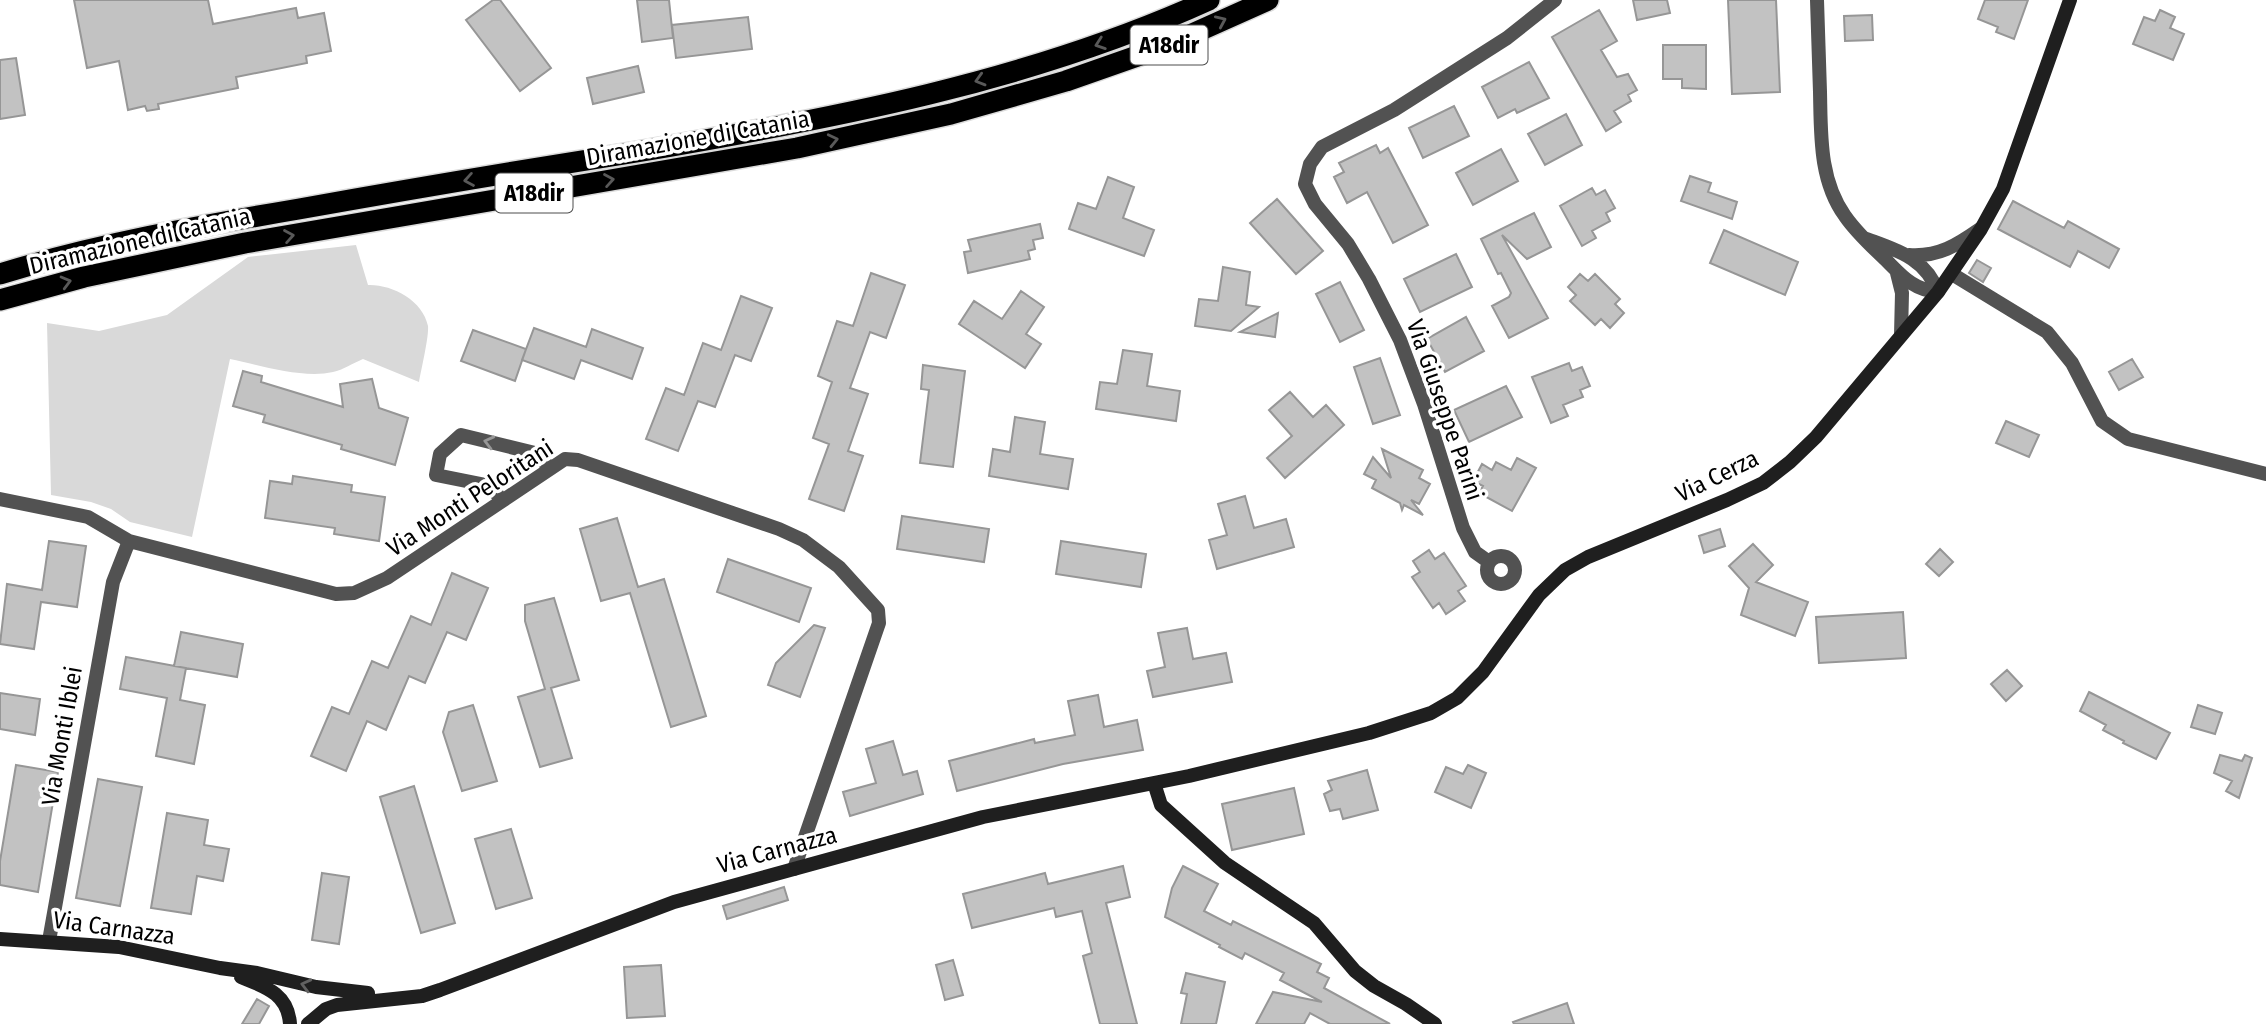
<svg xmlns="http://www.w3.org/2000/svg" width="2266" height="1024" font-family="'Fira Sans Condensed',sans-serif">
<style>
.grass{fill:#d9d9d9}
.building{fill:#c2c2c2;stroke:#969696;stroke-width:2}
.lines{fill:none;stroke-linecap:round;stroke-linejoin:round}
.highway-casing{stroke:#dbdbdb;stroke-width:24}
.street{stroke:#525252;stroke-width:14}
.secondary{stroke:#1f1f1f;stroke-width:14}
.highway{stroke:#000;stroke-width:21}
.oneway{stroke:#595959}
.oneway2{stroke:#979797}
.oneway3{stroke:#626262}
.labels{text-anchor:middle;stroke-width:7;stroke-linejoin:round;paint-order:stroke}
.shield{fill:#fff;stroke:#4c4c4c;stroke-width:2}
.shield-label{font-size:23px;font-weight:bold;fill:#000}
.street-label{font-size:24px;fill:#000;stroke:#fff}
</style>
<rect width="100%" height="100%" fill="#fff"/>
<path class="grass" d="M356,245L368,285C391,284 423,300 428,326C429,337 421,370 419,382L363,359C353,363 343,370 333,372C303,379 259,365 230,359L192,537L130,522L111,509L91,502L51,495L47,323L99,331L167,315L248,257Z"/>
<path class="building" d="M74,0H208L213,24L296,8L298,18L324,13L331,51L306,56L307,63L236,77L238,88L158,104L159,109L147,111L145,106L128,110L119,61L87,68Z
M493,0H500L551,68L520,91L466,20Z
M637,0H669L673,38L642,42Z
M1633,0H1667L1670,13L1637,20Z
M1728,0H1776L1780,92L1732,94Z
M1985,0H2028L2014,39L1996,32L1998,27L1978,19Z
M1599,10L1617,41L1601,50L1617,77L1628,74L1637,90L1628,95L1631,101L1614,111L1621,122L1606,131L1552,37Z
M2160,10L2175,17L2170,28L2184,34L2173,60L2133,44L2144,17L2155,21Z
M1872,15L1873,40L1845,41L1844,16Z
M748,17L752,49L676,58L672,25Z
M1663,45H1706V89L1682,88V79H1663Z
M16,58L25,115L0,119V60Z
M1529,62L1549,98L1517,113L1515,109L1498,118L1482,87Z
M638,66L644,92L593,104L587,78Z
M1454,106L1469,136L1423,158L1409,128Z
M1566,114L1582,145L1545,165L1528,134Z
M1376,145L1380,153L1388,148L1428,225L1393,243L1367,192L1347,203L1334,177L1344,172L1339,163Z
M1501,149L1518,181L1473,205L1456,173Z
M1690,176L1711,183L1708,192L1737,202L1732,219L1681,201Z
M1108,177L1134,187L1123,218L1154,230L1144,256L1069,229L1078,203L1096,209Z
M1592,188L1596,195L1605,190L1615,208L1606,213L1610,221L1592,231L1596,238L1582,246L1560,206Z
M1277,199L1323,251L1296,274L1250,223Z
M2013,201L2064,228L2068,221L2119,249L2109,268L2078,251L2070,267L1998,229Z
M1534,213L1551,247L1527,259L1502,235L1548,318L1509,338L1492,306L1509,297L1511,293L1501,273L1498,274L1481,239Z
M1040,224L1043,238L1033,240L1035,249L1028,251L1030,259L968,273L964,252L971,251L968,240Z
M1724,230L1798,262L1785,295L1710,263Z
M1456,254L1472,287L1420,312L1404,279Z
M1977,260L1991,268L1983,282L1969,273Z
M1223,267L1250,272L1246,305L1259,307L1231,331L1195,326L1199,299L1218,301Z
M871,273L905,285L886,338L870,332L850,388L868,394L848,451L863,456L844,511L809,499L829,444L813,438L832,382L818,376L837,321L853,326Z
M1580,274L1588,281L1595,274L1620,299L1615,304L1624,313L1610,328L1601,319L1595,325L1570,301L1576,295L1568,287Z
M1340,282L1364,330L1340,342L1316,294Z
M1021,291L1044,307L1026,334L1041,344L1025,368L959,324L974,301L1002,319Z
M741,296L772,308L751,361L735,355L715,407L698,401L678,451L646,439L666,388L684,395L703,343L721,350Z
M1278,313L1275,337L1240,332Z
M1466,317L1484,351L1445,372L1427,339Z
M534,328L586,347L592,329L643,348L632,379L581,360L574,379L522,360Z
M473,330L526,349L515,381L461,361Z
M1123,350L1152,354L1147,386L1180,391L1176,421L1096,409L1100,382L1117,384Z
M1380,358L1400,415L1373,424L1354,367Z
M2132,359L2143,377L2119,390L2109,372Z
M1569,363L1572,371L1582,367L1590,386L1580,390L1583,397L1563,405L1568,416L1551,423L1532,377Z
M923,365L965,371L953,467L920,463L929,390L921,389Z
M243,371L262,376L261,382L343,407L340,384L372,379L379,408L408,418L395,465L341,449L342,445L263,422L265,415L233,406Z
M1506,386L1522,417L1469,442L1454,410Z
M1290,392L1313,417L1326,405L1344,425L1285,478L1267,458L1292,436L1269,410Z
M1015,417L1045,422L1040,454L1073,459L1068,489L989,476L993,449L1010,452Z
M2006,421L2039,435L2029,457L1996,443Z
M1382,449L1423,470L1419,478L1430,484L1419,504L1411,500L1423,515L1404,505L1402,510L1400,503L1372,488L1376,480L1364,474L1373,457L1391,478Z
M1517,458L1536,468L1512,511L1479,493L1483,486L1473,481L1482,464L1492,470L1496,462L1511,470Z
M293,476L352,485L351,492L385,497L379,541L334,534L335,528L265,518L270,481L292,484Z
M1245,496L1254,528L1286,519L1294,547L1217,569L1209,540L1227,535L1218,504Z
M902,516L989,529L984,562L897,549Z
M617,518L638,587L664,579L706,716L671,727L630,593L601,601L580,529Z
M1720,529L1725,546L1704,553L1699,536Z
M49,541L86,546L77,607L41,602L34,649L0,644L7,584L42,590Z
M1061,541L1146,554L1141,587L1056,574Z
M1753,544L1773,565L1756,582L1808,602L1795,636L1741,615L1749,588L1729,566Z
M1940,549L1953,562L1939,576L1926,564Z
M1429,550L1435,559L1444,553L1466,586L1458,591L1465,601L1446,614L1439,603L1433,608L1412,577L1420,572L1413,561Z
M728,559L811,588L799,622L717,592Z
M452,573L488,588L466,640L447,632L425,683L409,676L386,730L367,721L346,771L311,756L332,707L349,714L372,661L388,668L411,616L431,625Z
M554,598L579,680L551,688L572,758L540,767L518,697L545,689L525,621V605Z
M1903,612L1906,658L1819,663L1816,617Z
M814,625L825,628L800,697L768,685L776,663Z
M1187,628L1193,659L1226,653L1232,682L1153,697L1147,671L1165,667L1158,633Z
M181,632L243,644L237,677L174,666Z
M126,657L186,668L180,700L205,705L194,764L156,756L167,698L120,689Z
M2007,670L2022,686L2006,701L1991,684Z
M2089,692L2170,733L2156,759L2123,743L2124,741L2103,730L2106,725L2080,711Z
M0,693L40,699L35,735L0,729Z
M1098,695L1104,727L1137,720L1143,750L1063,764L957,791L949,761L1034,739L1035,743L1075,735L1068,701Z
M473,705L497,781L462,791L443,732L449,712Z
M2198,705L2222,713L2215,734L2191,727Z
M893,741L903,775L917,771L923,794L850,816L843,792L876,783L866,749Z
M2220,755L2242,761L2245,755L2252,758L2239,798L2226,791L2232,781L2214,773Z
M16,765L58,772L38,892L0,885V861Z
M1468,765L1486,773L1471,808L1435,792L1446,767L1463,774Z
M1367,770L1378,810L1343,819L1340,809L1330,811L1324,794L1332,790L1328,781Z
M98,779L142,787L120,906L76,898Z
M414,786L455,923L421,933L380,797Z
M1294,788L1304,834L1232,850L1222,804Z
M167,813L208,820L204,845L229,849L223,881L197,876L191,914L151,908Z
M511,829L532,898L496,909L475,839Z
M1123,866L1130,897L1106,903L1137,1024H1100L1083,956L1092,953L1082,911L1056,917L1054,908L972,928L963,894L1045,873L1048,884Z
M1183,866L1218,884L1204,911L1231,925L1233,921L1321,964L1317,972L1329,978L1324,988L1390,1024H1330L1310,1013L1304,1024H1256L1273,992L1322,1002L1280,980L1284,973L1245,953L1242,959L1219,947L1220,945L1165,917L1172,888Z
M322,873L349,877L339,944L312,940Z
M784,887L788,900L727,919L723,906Z
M953,960L963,995L945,1000L936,965Z
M661,965L665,1016L627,1018L624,967Z
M1186,973L1225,982L1216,1024H1181L1187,994L1181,993Z
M257,999L269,1006L259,1024H242Z
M1567,1003L1574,1024H1514L1513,1022Z"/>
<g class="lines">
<defs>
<path id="highway" d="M0,274C97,244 199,226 299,209C411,189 524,170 637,152C831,119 1029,82 1209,0
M0,300L84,277L245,243L797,148L951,114L1066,81L1163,47L1268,0"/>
</defs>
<use href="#highway" class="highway-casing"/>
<path class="street" d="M1817,0C1818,31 1819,61 1820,92C1821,134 1819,180 1845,216C1856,232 1871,246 1885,259C1902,276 1913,290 1938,292C1925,257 1896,250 1864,238
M1909,255C1939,257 1957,245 1980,229
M1897,273L1902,293L1901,335
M1952,274L2047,332L2072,363L2102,421L2128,439L2266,474
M0,499L88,517L129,541L336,594L354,593L387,578L565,459L578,460L779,529L803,540L839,567L878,610L879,623L794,869
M502,501L491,486L436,475L440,454L461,435L535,453L550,468
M1487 570a14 14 0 1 1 28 0a14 14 0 1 1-28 0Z
M1489,562L1475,552L1463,528L1424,404L1400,340L1369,279L1348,244L1315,204L1305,184L1310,164L1322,147L1394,110L1507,38L1555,0
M49,941L113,582L129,541"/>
<path class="secondary" d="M1154,783L1161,805L1225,863L1314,923L1355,971L1374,986L1406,1004L1435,1024
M0,939L119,947L220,968L257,973L316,987L368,993
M241,977C266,987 288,994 290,1024
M308,1024L326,1009L337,1005L422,996L440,990L674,902L983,817L1189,776L1369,733L1431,713L1457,698L1483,672L1539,595L1565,570L1588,557L1727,500L1763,483L1790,462L1816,437L1938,292L1981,229L2003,189L2070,0"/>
<use href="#highway" class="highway"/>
</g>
<defs><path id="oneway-chevron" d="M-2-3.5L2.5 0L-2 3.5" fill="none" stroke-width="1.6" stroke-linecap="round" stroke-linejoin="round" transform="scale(1.75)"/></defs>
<g class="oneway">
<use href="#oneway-chevron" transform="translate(1221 21) rotate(-24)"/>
<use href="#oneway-chevron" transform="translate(1100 44) rotate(161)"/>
<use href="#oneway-chevron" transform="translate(980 80) rotate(164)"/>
<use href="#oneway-chevron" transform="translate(833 140) rotate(-13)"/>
<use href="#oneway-chevron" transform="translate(469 180) rotate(170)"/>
<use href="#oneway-chevron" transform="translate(609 180) rotate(-10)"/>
<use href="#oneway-chevron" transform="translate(289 236) rotate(-10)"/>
<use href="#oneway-chevron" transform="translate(66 282) rotate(-15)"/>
</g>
<use class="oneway2" href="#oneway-chevron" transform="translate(489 442) rotate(-166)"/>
<use class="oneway3" href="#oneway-chevron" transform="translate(306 985) rotate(-166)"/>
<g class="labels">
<g class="shield">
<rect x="1130.5" y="25.5" width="77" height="39" rx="5"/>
<rect x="495.5" y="173.5" width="77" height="39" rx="5"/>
</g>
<g class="shield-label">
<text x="1169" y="53">A18dir</text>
<text x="534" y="201">A18dir</text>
</g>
<g class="street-label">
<text transform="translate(698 138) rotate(-10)" y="8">Diramazione di Catania</text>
<text transform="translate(140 241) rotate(-13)" y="8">Diramazione di Catania</text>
<text transform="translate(1445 410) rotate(71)" y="8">Via Giuseppe Parini</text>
<text transform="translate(1717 476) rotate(-26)" y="8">Via Cerza</text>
<text transform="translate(470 498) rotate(-33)" y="8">Via Monti Peloritani</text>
<text transform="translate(62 736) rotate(-80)" y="8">Via Monti Iblei</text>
<text transform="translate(777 850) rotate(-15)" y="8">Via Carnazza</text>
<text transform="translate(114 928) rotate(8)" y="8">Via Carnazza</text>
</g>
</g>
</svg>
